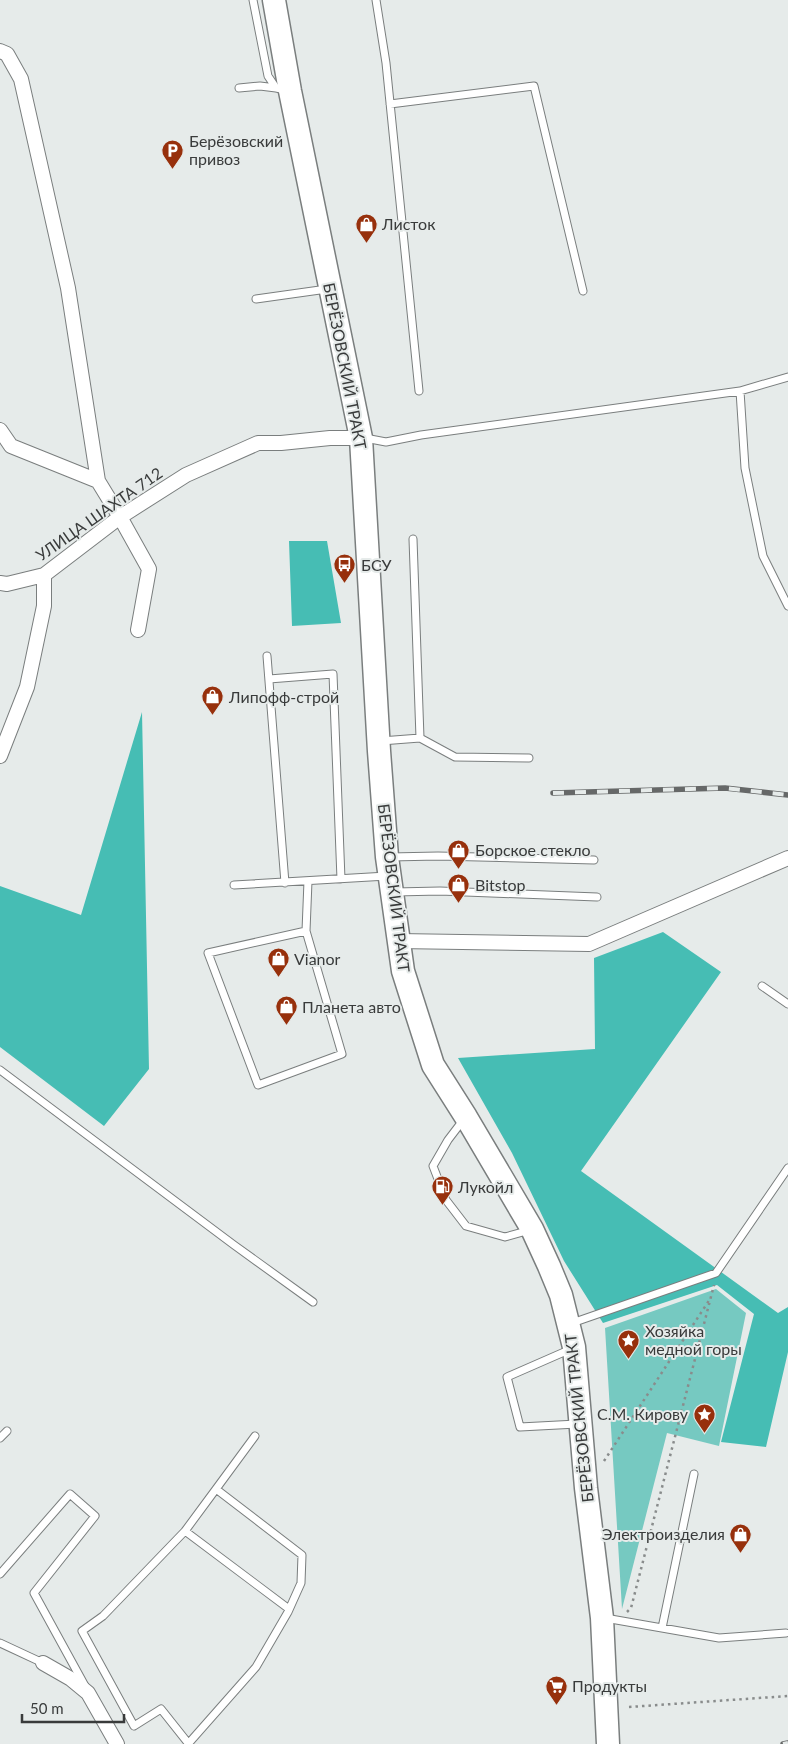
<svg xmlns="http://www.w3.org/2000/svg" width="788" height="1744" font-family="Lato,sans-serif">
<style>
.green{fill:#76c9c1}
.forest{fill:#46bdb4}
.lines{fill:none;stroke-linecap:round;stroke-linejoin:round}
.service-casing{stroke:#7a7e7e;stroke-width:9}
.minor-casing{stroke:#7a7e7e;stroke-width:16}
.primary-casing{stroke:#7a7e7e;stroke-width:25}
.path{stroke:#898c8c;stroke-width:2.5;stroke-dasharray:2.5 4;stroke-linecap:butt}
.service{stroke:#fff;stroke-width:7}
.minor{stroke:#fff;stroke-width:14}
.primary{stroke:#fff;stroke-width:22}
.rail-casing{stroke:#666868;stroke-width:5.5}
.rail{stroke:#e6ebea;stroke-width:4;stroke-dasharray:11;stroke-linecap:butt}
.labels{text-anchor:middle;stroke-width:4;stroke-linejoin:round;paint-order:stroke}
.poi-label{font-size:16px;fill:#393b3b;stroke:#e6ebea;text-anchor:start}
.street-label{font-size:16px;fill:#393b3b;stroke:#e6ebea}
</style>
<rect width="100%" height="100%" fill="#e6ebea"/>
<path class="green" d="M716,1289L746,1313L719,1446L667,1433L622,1609L605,1328Z"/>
<path class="forest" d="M289,541H327L341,623L292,626Z
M142,712L149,1069L104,1126L0,1047V886L81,915Z
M663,932L721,972L581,1171L778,1313L788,1307V1352L766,1447L721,1442L754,1314L717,1285L603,1323L564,1261L512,1153L458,1058L595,1049L594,958Z"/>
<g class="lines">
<defs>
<path id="service" d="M253,0L268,76L276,88L286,90
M376,0L386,63L419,391
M239,88L260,86L276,88
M390,104L534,86L583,291
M256,299L327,289
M740,391L788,377
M365,438L386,442L421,435L740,391L745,468L763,556L788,606
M267,656L285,883
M269,679L333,674L341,879
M420,738L455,757L529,758
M381,741L420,738L413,539
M390,857L438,856L594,860
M234,885L387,876
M395,892L440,891L597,897
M306,931L208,953L258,1085L342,1054L306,931L308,881
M762,986L788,1004
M0,1070L234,1245L313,1302
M464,1119L448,1140L433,1166L446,1200L466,1226L505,1237L530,1230
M572,1323L716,1273L788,1168
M571,1349L507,1377L520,1427L577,1424
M0,1438L7,1431
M216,1489L185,1531L289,1609
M185,1531L103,1616L82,1631L134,1726L161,1709L188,1743
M0,1574L70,1494L95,1516L34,1593L85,1686
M605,1618L719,1638L786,1633
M662,1628L694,1474
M0,1643L43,1663
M188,1744L256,1667L288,1612L301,1583L302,1555L216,1489L255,1436"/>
<path id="minor" d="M0,51L7,54L21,79L68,288L98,481L120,517L149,569L138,630
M0,430L11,446L98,481
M0,583L7,584L44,575L120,517L186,475L258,443H281L330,438H361
M0,756L27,687L44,606V575
M398,941L589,944L788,858
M43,1663L71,1679L88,1693L117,1744"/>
<path id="primary" d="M274,0L290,91L361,438L379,751L387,857L403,971L433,1065L466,1117L532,1229L549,1266L561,1295L574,1347L586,1488L602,1618L608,1744"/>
</defs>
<use href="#service" class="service-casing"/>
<use href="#minor" class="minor-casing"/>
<use href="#primary" class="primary-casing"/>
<path class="path" d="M604,1461L710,1299
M627,1612L631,1608L714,1285
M629,1707L788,1696"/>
<use href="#service" class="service"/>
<use href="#minor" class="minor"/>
<use href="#primary" class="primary"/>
<defs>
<path id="rail" d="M553,793L725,788L788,795
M783,1744L788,1743"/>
</defs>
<use href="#rail" class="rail-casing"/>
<use href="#rail" class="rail"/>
</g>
<defs>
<symbol id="parking-pin" viewBox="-11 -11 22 30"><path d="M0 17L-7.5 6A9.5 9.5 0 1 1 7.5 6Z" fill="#97300c" stroke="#e6ebea"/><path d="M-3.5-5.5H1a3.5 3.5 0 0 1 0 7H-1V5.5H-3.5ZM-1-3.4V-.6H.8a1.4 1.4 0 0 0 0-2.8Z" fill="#fff"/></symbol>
<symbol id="shop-pin" viewBox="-11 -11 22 30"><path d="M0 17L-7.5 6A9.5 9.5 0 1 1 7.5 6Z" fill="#97300c" stroke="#e6ebea"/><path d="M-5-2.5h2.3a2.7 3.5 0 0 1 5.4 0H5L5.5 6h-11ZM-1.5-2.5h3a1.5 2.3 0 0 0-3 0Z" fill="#fff"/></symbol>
<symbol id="bus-pin" viewBox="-11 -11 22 30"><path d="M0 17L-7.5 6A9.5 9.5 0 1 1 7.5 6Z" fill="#97300c" stroke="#e6ebea"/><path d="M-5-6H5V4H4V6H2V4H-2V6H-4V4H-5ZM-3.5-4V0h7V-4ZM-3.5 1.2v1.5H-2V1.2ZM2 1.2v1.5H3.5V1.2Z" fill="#fff"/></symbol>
<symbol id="fuel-pin" viewBox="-11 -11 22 30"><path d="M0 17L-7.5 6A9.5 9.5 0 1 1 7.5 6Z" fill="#97300c" stroke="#e6ebea"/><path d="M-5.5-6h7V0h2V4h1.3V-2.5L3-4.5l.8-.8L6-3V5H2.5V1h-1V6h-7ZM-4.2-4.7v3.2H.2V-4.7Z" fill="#fff"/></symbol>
<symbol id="sight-pin" viewBox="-11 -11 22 30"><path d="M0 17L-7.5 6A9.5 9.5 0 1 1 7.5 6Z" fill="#97300c" stroke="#e6ebea"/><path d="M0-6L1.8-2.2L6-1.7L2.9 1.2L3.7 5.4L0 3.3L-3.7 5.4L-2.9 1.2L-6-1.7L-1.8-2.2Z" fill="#fff"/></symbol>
<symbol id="supermarket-pin" viewBox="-11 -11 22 30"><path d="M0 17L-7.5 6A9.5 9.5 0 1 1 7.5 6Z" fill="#97300c" stroke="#e6ebea"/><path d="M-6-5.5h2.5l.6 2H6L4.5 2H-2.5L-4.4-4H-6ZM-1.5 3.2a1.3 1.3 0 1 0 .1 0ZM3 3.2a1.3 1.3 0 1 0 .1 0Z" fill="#fff"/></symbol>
</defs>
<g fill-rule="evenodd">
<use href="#parking-pin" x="160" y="138" width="25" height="34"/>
<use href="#shop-pin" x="354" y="212" width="25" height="34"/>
<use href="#bus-pin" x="332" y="552" width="25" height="34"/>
<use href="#shop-pin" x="200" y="684" width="25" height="34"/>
<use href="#shop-pin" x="446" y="838" width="25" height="34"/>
<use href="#shop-pin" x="446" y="872" width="25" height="34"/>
<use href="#shop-pin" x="266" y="946" width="25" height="34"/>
<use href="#shop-pin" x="274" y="994" width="25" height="34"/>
<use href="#fuel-pin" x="430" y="1174" width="25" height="34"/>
<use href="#sight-pin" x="616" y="1328" width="25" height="34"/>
<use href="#sight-pin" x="692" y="1402" width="25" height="34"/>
<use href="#shop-pin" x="728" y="1522" width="25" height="34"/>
<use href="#supermarket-pin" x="544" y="1674" width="25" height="34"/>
</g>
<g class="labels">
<g class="poi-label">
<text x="189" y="147">Берёзовский<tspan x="189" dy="18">привоз</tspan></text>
<text x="382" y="230">Листок</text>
<text x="361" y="571">БСУ</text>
<text x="229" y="703">Липофф-строй</text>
<text x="475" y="856">Борское стекло</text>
<text x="475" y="891">Bitstop</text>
<text x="294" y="965">Vianor</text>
<text x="302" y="1013">Планета авто</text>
<text x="458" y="1193">Лукойл</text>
<text x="645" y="1337">Хозяйка<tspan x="645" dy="18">медной горы</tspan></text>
<text x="688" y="1420" text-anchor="end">С.М. Кирову</text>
<text x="725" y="1540" text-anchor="end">Электроизделия</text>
<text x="572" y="1692">Продукты</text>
</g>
<g class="street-label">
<text transform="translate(345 366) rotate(79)" y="6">БЕРЁЗОВСКИЙ ТРАКТ</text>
<text transform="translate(99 514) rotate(-35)" y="6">УЛИЦА ШАХТА 712</text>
<text transform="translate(394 888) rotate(83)" y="6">БЕРЁЗОВСКИЙ ТРАКТ</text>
<text transform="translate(579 1418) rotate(-96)" y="6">БЕРЁЗОВСКИЙ ТРАКТ</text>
</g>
</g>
<path d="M22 1714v8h102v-8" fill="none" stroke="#393b3b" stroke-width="2.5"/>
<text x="30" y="1714" font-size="15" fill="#393b3b" stroke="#e6ebea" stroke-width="4" paint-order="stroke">50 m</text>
</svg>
